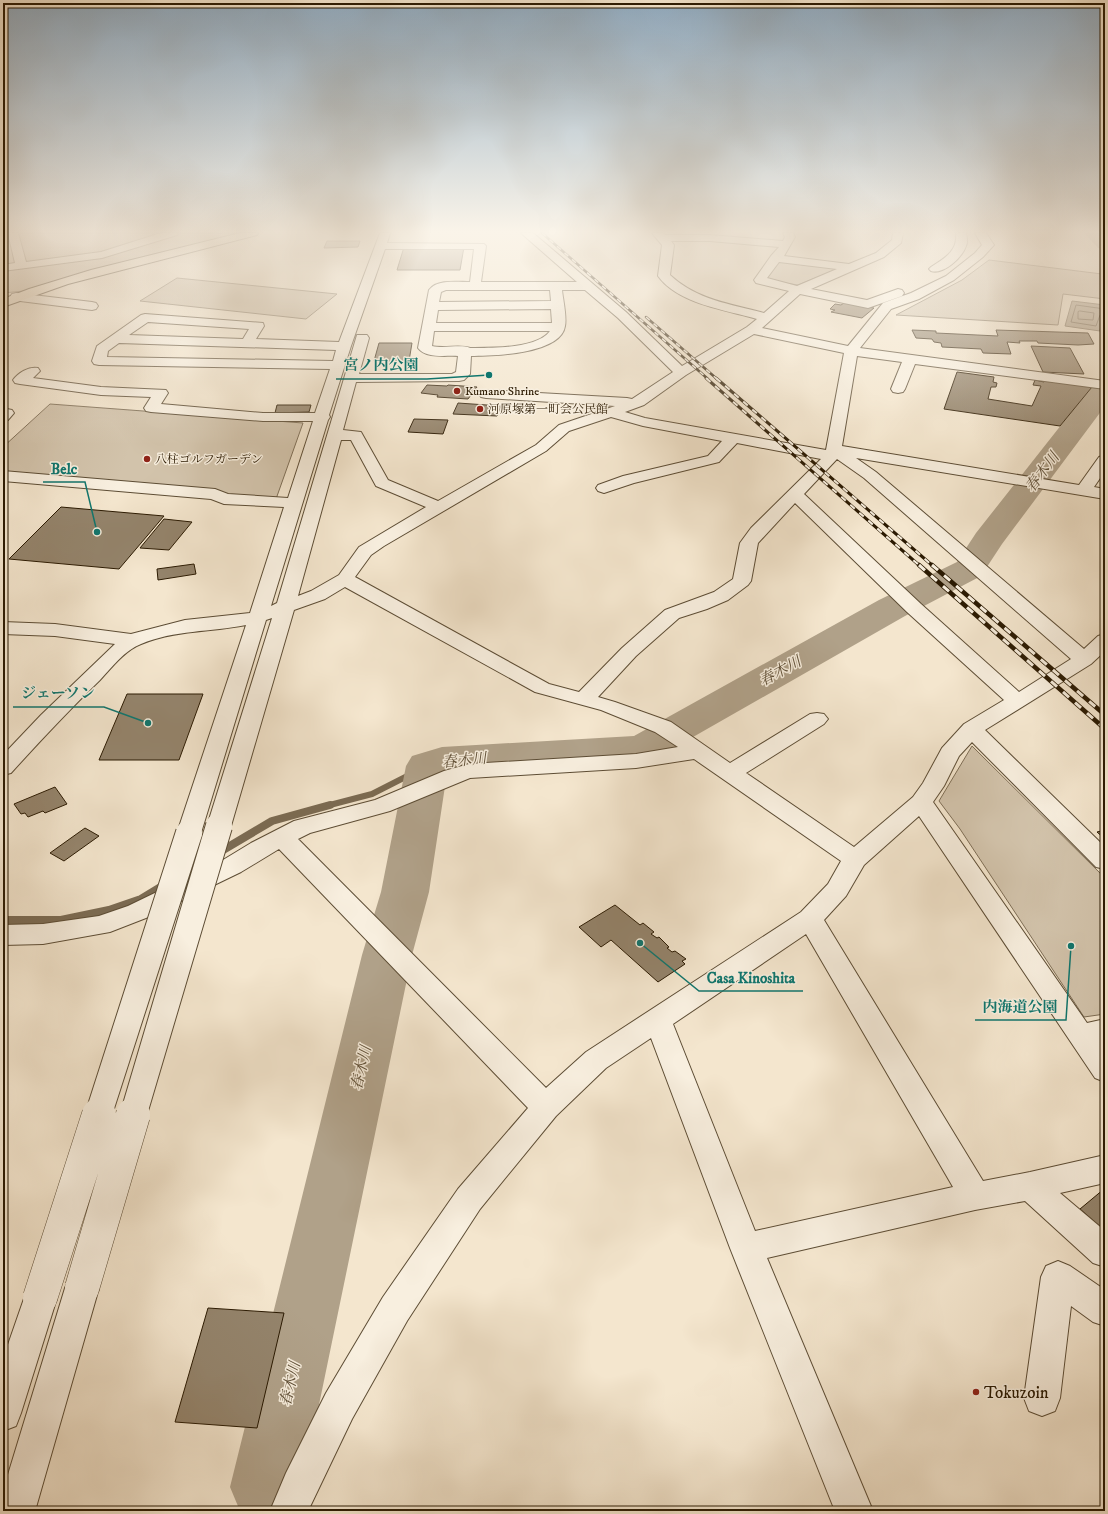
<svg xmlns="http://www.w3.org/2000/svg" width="1108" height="1514" font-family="'IM FELL DW Pica','Noto Serif JP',serif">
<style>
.green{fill:#d2c3ab;stroke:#7e6e56}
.water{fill:#b0a189;stroke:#7b6b53}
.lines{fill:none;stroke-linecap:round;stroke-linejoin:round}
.shore{stroke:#6e5e46;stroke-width:1}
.stream-far1{stroke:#7b6b53;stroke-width:6}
.stream{stroke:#7b6b53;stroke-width:8}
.river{fill:#b0a189;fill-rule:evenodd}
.building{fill:#94846c;stroke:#2b1a02}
.minor-casing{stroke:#5d4d35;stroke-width:2}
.major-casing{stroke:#2b1a02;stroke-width:2}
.minor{fill:#f8efdf;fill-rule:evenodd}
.major{fill:#f4e6ce;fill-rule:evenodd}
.rail-far2-casing{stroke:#2b1a02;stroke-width:2.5}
.rail-far1-casing{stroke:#2b1a02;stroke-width:3}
.rail-casing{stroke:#2b1a02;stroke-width:4.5}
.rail-far2{stroke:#f8efdf;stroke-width:1.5;stroke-dasharray:5;stroke-linecap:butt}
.rail-far1{stroke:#f8efdf;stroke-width:2;stroke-dasharray:6;stroke-linecap:butt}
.rail{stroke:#f8efdf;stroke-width:3;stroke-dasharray:8;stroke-linecap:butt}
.minor-bridge-far1-casing{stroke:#5d4d35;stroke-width:28;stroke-linecap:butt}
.minor-bridge-casing{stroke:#5d4d35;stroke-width:35;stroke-linecap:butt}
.minor-bridge-far1{stroke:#f8efdf;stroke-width:26}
.minor-bridge{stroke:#f8efdf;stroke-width:34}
.poi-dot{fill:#8f2418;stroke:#f8efdf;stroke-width:1.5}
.labels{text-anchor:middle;stroke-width:3;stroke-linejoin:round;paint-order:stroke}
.far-poi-label{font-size:12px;fill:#2b1a02;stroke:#f8efdf;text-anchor:start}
.water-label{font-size:15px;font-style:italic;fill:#605038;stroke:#f8efdf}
.near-poi-label{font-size:17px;fill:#2b1a02;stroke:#f8efdf;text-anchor:start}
.leader{fill:none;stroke:#0f766e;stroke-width:1.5}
.callout-dot{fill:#0f766e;stroke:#f8efdf;stroke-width:1.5}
.callout-label{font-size:15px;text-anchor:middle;font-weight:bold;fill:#0f766e;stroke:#f8efdf;stroke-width:3;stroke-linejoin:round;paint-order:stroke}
</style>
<rect width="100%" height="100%" fill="#f4e6ce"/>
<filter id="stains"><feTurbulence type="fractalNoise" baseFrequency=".005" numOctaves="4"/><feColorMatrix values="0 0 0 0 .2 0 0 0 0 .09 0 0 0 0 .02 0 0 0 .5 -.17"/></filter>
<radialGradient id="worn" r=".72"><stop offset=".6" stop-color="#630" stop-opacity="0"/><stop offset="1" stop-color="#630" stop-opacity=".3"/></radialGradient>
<path class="green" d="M3,233H242L24,291L3,293Z
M989,260L1102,274L1105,275V299L1063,294L1058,325L896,315L962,280Z
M775,261L837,269L798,285L765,280Z
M177,278L337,294L306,319L140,301Z
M50,404L303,423L276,499L3,472V447Z
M972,746L1105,878V1014L1084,1017L960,829L939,801Z"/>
<path class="water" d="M1072,301L1105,305L1100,331L1065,326Z"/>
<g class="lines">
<path class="shore" d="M1105,309L1076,305L1071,322L1096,326L1100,315L1105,313
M1080,311L1094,313L1093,320L1078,319V312Z"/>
<path class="stream-far1" d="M326,806L372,794L427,766"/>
<path class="stream" d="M218,853L272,821L330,805
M3,920H61L109,910L141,899L164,885"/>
<path class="river" d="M1084,233H1105V250L1098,248Z
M1105,380V406L1002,544L981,576L905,616L658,757L643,761L447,773L429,892L412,955L302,1487L292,1511H240L230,1487L362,955L381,892L406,766L412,756L442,747L634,736L879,600L957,562L976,533L1095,382Z"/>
</g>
<path class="building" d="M327,241H360L358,247L324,248Z
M404,247H464L460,270H397Z
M844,303L874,308L862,318L831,312L835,310L830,309L835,304L841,305Z
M912,330L936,331V333L998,336L996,330L1088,333L1094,344L1078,345L1038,343L1037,341H1019L1020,343L1007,342L1011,354L983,353L981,349L942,347L941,343L934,342L932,339L916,338Z
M379,343H412L409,361H374Z
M1031,346L1070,348L1084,374L1043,372Z
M957,372L994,377L993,382L997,383L996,387H991L988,399L1032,406L1041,386L1033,385L1035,380L1044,382L1045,379L1092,387L1060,426L944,409Z
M427,385L447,386L448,385L477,387L468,399L437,397L438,395L421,393Z
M458,403L501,406L497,416L453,414Z
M277,405H311L309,412L275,413Z
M414,419L448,420L443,434L408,432Z
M61,507L164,516L119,569L9,559Z
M164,519L192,522L169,550L140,548Z
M194,564L196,574L158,580L157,569Z
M127,694H203L179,760H99Z
M55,787L67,804L45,813L43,811L28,817L25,813L21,814L14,804Z
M85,828L99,836L64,861L50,853Z
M1105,830V839L1097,832Z
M615,905L640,925L643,923L654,932L651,934L657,938L659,937L669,947L667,948L672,952L675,951L686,959L682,961L685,964L658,982L611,940L601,947L579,927Z
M1104,1189L1105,1190V1231L1080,1209Z
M208,1308L284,1313L257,1428L175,1422Z"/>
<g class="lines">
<defs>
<path id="minor" d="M8,233H18L26,262L101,252L161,233H178L177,235L102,258L3,271V265L15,263Z
M380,233H390L387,243L484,244L486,246L481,282H577L521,233H533L626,312L682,366L747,327L757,319C726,310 678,304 658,276L662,245L652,233H663L665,235H710L783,241L785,237L783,233H793L795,237L784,256L849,264L876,253L892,240L893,233H903L901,243L884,257L811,289L867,300L898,289L902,290L904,293L902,296L868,308L800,294L762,328L848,346L883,303L911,293L946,276L975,253L982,245L975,233H986L994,245L983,257L954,280L919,299L891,309L860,348L1105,381V389L915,364L905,389L903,392L898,393L893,392L891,389L902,362L857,356L842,446L1079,485L1099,457L1105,455V471L1094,487L1105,489V499L856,458L876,472L1084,649L1098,636L1105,634V651L1091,664L985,730L1105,847V869L1096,867L972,742L959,756L944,786L933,802L1087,1023L1105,1019V1041L1101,1042L1105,1048V1082L1095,1078L919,816L864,865L846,896L824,920L983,1181L1030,1172L1105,1155V1183L1060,1193L1105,1231V1267L1093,1263L1025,1201L975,1210L767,1258L873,1511H835L730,1248L651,1038L606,1068L556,1116L480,1209L407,1321L352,1419L308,1511H270L286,1473L326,1393L383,1297L458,1189L528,1108L279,849L241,872L146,918L110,932L43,944L3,945V925L43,924L99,916L128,906L223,860L251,843L294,821L375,800L444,771L469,764L636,754L678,747L655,732L601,710L535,692L345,587L325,599L294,610L231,826L227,832L219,834L211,832L207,826L272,618L266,620L201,833L197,839L189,841L181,839L177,833L246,625C211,632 174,630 141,644C125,650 111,668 100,680C69,710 40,741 11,773L3,775V755L41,715L115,644L55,636L3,634V622L55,624L131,634L185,620L250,613L284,507L224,504L211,499L3,481V471L215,489L228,494L288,498L313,421H263L151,412L146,411L144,408L151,397L101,395L20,384L15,383L13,380C18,373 29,366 38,368L40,371L33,378L101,387L166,390L168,393L161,404L263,413H315L330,369L99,365L94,364L92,361L97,346L141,315L145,314L263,323L264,326L256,339L339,342ZM671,241H710L779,247L771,256L754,280L756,283L789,291L764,313C730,304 697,300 670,275L674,245ZM385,249H474L470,282C457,282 437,279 429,290L418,348C426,359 446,355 458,356L456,372L452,374H359L369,338L367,335H357L277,603L271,606L328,420L330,417L329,415L351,346ZM779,262L837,269L797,286L767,278ZM446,290H550L551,301L439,302L441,292ZM562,290H585L618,318L673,372L632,399L627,398L486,390L481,391L479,394L481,397L486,398L615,406L559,425L536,445L438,501L388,480L361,432L343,430L356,382L459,381L464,380L470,374L471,356C493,356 561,354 565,326C567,317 563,300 562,290ZM551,309L552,323H436L438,310ZM148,322L249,329L243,339L129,335ZM434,331H550C537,349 490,348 470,348C461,344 444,349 432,346ZM754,334L844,353L826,450L645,418L625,412L644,405L686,375ZM119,343L336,350L333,361L107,357L108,351ZM611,417L643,426L722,441L708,456L623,476L598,485L596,488L598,491L604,493L634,483L719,462L737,443L821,459L751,528L740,543L733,579L714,592L665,610L622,648L579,692L549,684L355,577L371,555L384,546L546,451L569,431ZM341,440H351L376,486L426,507L359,547L339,575L311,591L298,596ZM837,459L864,478L1071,659L1019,692L921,604L804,494ZM795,503L907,612L1004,700L964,724L942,748L923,783L913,797L854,847L746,773L824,724L828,719L824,714L817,713L810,714L730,763L671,722L615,702L598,697L636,656L679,618L707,609L728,600L748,585L751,581L758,543ZM694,759L841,861L828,884L801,912L586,1052L546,1088L298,839L310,833L390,811L470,778L636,768ZM806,934L953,1187L755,1231L673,1024Z
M956,233H966C967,238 968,242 966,246C962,258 943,275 931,271L929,269L931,267C945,258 958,251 956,233Z
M16,293L92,302L96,303L98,306L96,309L92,310L12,300L10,297L12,294Z
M7,409L12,410L14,413L8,420L3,421V410Z
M1058,1261L1070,1266L1105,1290V1326L1093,1322L1071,1306L1060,1398L1055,1411L1042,1416L1029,1411L1024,1398L1041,1277L1046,1266Z
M82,1272L94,1277L99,1288L35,1511H3V1491L65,1288L70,1277Z
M40,1282L52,1287L57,1298L21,1413L16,1426L3,1431V1359L28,1287Z"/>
<path id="major" d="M240,233H258L257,235L68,284L3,307V299L29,289L91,270Z"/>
</defs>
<use href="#minor" class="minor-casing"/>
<use href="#major" class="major-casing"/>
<use href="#minor" class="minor"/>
<use href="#major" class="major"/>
<defs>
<path id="rail-far2" d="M542,233L708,379
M646,317L717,379"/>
<path id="rail-far1" d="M706,378L920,566
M716,378L933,566"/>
<path id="rail" d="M919,565L1105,729
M932,565L1105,715"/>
</defs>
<use href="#rail-far2" class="rail-far2-casing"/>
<use href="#rail-far1" class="rail-far1-casing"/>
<use href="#rail" class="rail-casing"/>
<use href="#rail-far2" class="rail-far2"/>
<use href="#rail-far1" class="rail-far1"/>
<use href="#rail" class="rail"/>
<defs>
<path id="minor-bridge-far1" d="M98,1116L189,833
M133,1116L219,826"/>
<path id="minor-bridge" d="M82,1288L133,1115
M40,1298L99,1115"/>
</defs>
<use href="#minor-bridge-far1" class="minor-bridge-far1-casing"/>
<use href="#minor-bridge" class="minor-bridge-casing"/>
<use href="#minor-bridge-far1" class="minor-bridge-far1"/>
<use href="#minor-bridge" class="minor-bridge"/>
</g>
<linearGradient id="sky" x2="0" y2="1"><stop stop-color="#91acc2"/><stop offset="0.52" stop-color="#faf4e9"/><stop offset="1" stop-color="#faf4e9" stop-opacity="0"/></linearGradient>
<rect width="1108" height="445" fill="url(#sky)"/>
<g class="poi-dot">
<circle cx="457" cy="391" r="4"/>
<circle cx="480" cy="409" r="4"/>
<circle cx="147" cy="459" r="4"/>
<circle cx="976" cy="1392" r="4"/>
</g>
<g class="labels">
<g class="far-poi-label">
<text x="465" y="395">Kumano Shrine</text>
<text x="488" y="413">河原塚第一町会公民館</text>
<text x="155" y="463">八柱ゴルフガーデン</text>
</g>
<g class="water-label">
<text transform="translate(1042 472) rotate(-53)" y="5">春木川</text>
<text transform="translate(780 671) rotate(-29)" y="5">春木川</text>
<text transform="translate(464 760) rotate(-6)" y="5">春木川</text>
<text transform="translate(361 1068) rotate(-77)" y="5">春木川</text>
<text transform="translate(290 1384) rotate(-77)" y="5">春木川</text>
</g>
<g class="near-poi-label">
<text x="984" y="1398">Tokuzoin</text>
</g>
</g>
<path class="leader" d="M489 375L427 379H336M97 532L85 482H43M148 723L104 707H13M640 943L699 991H803M1071 946L1066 1020H975"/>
<g class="callout-dot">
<circle cx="489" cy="375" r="4"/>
<circle cx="97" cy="532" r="4"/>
<circle cx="148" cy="723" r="4"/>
<circle cx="640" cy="943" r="4"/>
<circle cx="1071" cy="946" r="4"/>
</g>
<g class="callout-label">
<text x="381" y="370">宮ノ内公園</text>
<text x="64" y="474">Belc</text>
<text x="58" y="698">ジェーソン</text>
<text x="751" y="983">Casa Kinoshita</text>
<text x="1020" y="1012">内海道公園</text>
</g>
<rect width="1108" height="1514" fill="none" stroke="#f4e6ce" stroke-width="16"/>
<rect x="4" y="4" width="1100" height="1506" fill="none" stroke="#2b1a02" stroke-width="2"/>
<rect x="8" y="8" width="1092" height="1498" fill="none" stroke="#2b1a02"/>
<rect width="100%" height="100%" filter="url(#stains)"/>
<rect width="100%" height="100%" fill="url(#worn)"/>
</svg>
